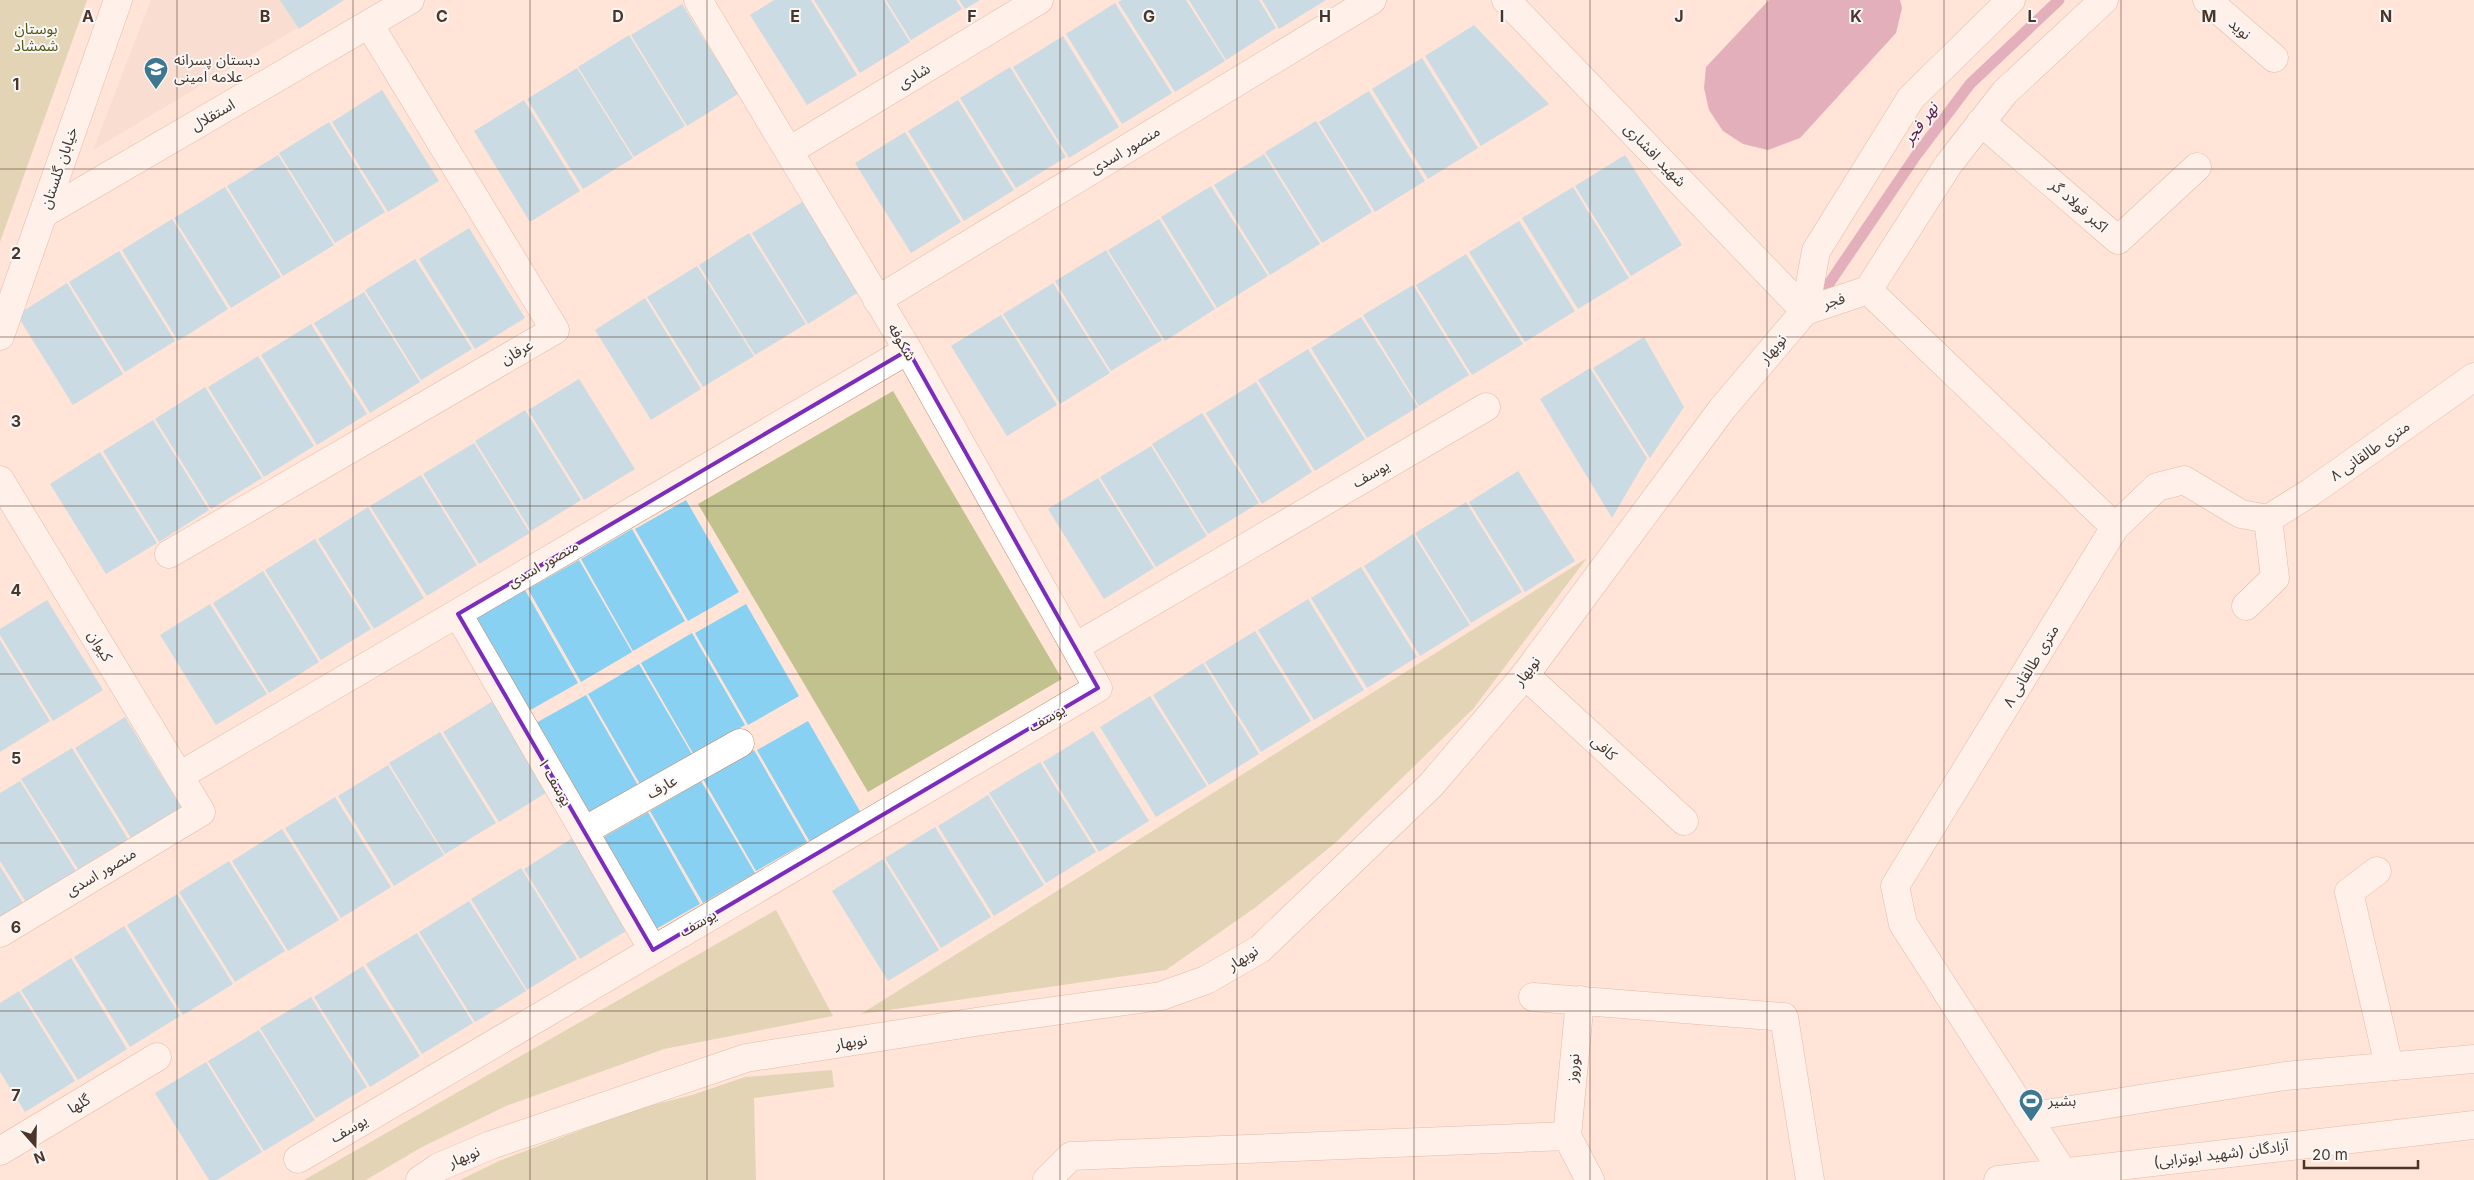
<svg xmlns="http://www.w3.org/2000/svg" width="2474" height="1180" font-family="Inter,'Noto Sans Arabic',sans-serif">
<style>
.built{fill:#f2d5c7}
.green{fill:#c1c28d}
.water{fill:#c07099}
.lines{fill:none;stroke-linecap:round;stroke-linejoin:round}
.stream{stroke:#c07099;stroke-width:11}
.building{fill:#89d1f2}
.street-casing{stroke:#c38768;stroke-width:29}
.secondary-casing{stroke:#c38768;stroke-width:29}
.street{stroke:#fff;stroke-width:28}
.secondary{stroke:#fff;stroke-width:28}
.marked{fill:none;stroke:#7b2cbf;stroke-width:4;stroke-linejoin:round}
.grid{fill:none;stroke:#4d3427;stroke-width:1;stroke-opacity:0.55}
.labels{text-anchor:middle;stroke-width:4;stroke-linejoin:round;paint-order:stroke}
.park-label{font-size:15px;fill:#575612;stroke:#f7f7f7}
.street-label{font-size:15px;fill:#4d3427;stroke:#f7f7f7}
.poi-label{font-size:15px;fill:#4d3427;stroke:#f7f7f7;text-anchor:start}
.water-label{font-size:16px;font-style:italic;fill:#5c133f;stroke:#f7f7f7}
.grid-label{font-size:16px;text-anchor:middle;font-weight:bold;fill:#4d3427;stroke:#f7f7f7;stroke-width:4;stroke-linejoin:round;paint-order:stroke}
</style>
<rect width="100%" height="100%" fill="#ffe4d7"/>
<path class="built" d="M151,0H344L93,150Z"/>
<path class="green" d="M0,0H87L0,242Z
M893,391L1062,679L868,792L698,504Z
M1587,558L1473,709L1334,844L1256,907L1166,970L861,1014Z
M776,910L833,1016L664,1049L506,1106L422,1147L366,1180H304Z
M832,1070L834,1087L754,1098L756,1180H460L499,1161L637,1109L692,1095L745,1077Z"/>
<path class="water" d="M1769,0H1900L1902,8L1896,33L1800,138L1768,150L1743,144L1723,131L1709,110L1704,88L1706,67Z"/>
<g class="lines">
<path class="stream" d="M1828,285L1915,157L1970,84L2059,0"/>
</g>
<path class="building" d="M280,0H344L299,29Z
M774,0H811L857,75L807,105L750,15Z
M814,0H884L910,42L860,73Z
M886,0H956L962,9L911,40Z
M959,0H980L965,9Z
M1122,0H1186L1225,61L1175,92L1118,2Z
M1189,0H1259L1276,28L1226,60Z
M1262,0H1326L1279,29Z
M1115,3L1172,93L1122,124L1066,34Z
M682,4L738,94L687,126L631,35Z
M1474,25L1549,104L1481,146L1425,56Z
M629,35L685,126L634,157L578,67Z
M1063,36L1119,127L1069,158L1013,67Z
M1422,58L1478,148L1428,179L1372,89Z
M1010,67L1066,157L1016,188L960,98Z
M577,68L633,158L583,189L527,99Z
M382,90L439,181L388,212L332,122Z
M1369,91L1425,181L1375,212L1319,122Z
M524,100L580,191L530,222L474,131Z
M958,100L1014,190L964,221L908,131Z
M1316,121L1372,212L1322,243L1265,152Z
M329,122L385,212L335,243L279,153Z
M905,132L961,222L911,253L855,163Z
M1264,154L1320,244L1270,275L1214,185Z
M278,155L334,245L283,276L227,186Z
M1625,155L1682,245L1631,276L1575,186Z
M1211,186L1268,276L1217,308L1161,217Z
M225,187L281,277L231,308L174,218Z
M1573,187L1629,278L1578,309L1522,218Z
M802,202L859,292L808,324L752,233Z
M172,219L228,309L178,341L122,250Z
M1159,219L1215,309L1165,341L1108,250Z
M1519,221L1575,311L1525,342L1469,252Z
M469,228L525,318L475,349L419,259Z
M749,233L806,324L755,355L699,265Z
M1106,250L1162,340L1111,371L1055,281Z
M119,251L175,341L125,372L69,282Z
M1466,254L1523,344L1472,375L1416,285Z
M415,259L472,349L421,380L365,290Z
M697,266L754,356L703,387L647,297Z
M67,283L123,374L73,405L17,315Z
M1053,283L1110,373L1060,404L1003,314Z
M1413,285L1469,375L1419,406L1363,315Z
M364,292L420,382L370,413L314,323Z
M645,298L701,389L651,420L595,330Z
M1001,315L1057,405L1007,436L951,346Z
M1361,317L1418,407L1367,438L1311,348Z
M311,324L367,414L317,445L261,355Z
M1644,337L1684,407L1650,458L1593,368Z
M1308,349L1365,439L1315,471L1258,380Z
M258,356L314,446L264,477L208,387Z
M1590,368L1647,458L1612,518L1540,399Z
M579,379L635,469L584,500L528,410Z
M1256,382L1312,472L1262,504L1206,413Z
M205,387L262,478L211,509L155,419Z
M525,410L581,500L531,531L475,441Z
M1202,413L1259,503L1208,534L1152,444Z
M153,420L209,510L159,542L103,451Z
M474,443L530,533L479,564L423,474Z
M1151,446L1207,536L1156,567L1100,477Z
M100,452L157,543L106,574L50,484Z
M1518,471L1575,561L1525,592L1469,502Z
M421,475L477,565L427,596L370,506Z
M1098,478L1154,568L1104,599L1048,509Z
M686,500L739,592L688,621L635,529Z
M1466,502L1522,592L1471,623L1415,533Z
M368,507L424,598L374,629L318,539Z
M632,529L685,621L633,651L581,559Z
M1413,534L1470,625L1420,656L1364,566Z
M315,539L371,629L321,660L265,570Z
M579,560L632,652L581,682L528,589Z
M1361,567L1417,657L1367,688L1311,598Z
M263,571L319,662L269,693L213,603Z
M525,590L578,683L527,712L474,619Z
M1308,599L1364,690L1314,720L1258,630Z
M47,600L103,690L53,721L0,635V629Z
M210,604L267,694L216,725L160,635Z
M746,604L799,696L748,725L695,633Z
M1255,631L1311,721L1261,752L1205,662Z
M692,633L745,725L694,755L641,663Z
M0,640L50,721L0,752Z
M1203,663L1259,754L1209,785L1153,695Z
M639,664L693,756L641,786L588,694Z
M586,695L639,787L588,816L534,724Z
M1150,696L1207,786L1156,817L1100,727Z
M493,701L549,791L499,822L443,732Z
M125,717L181,807L131,838L75,748Z
M808,721L861,813L810,842L757,750Z
M1093,731L1149,821L1099,852L1043,762Z
M440,732L496,823L445,854L389,763Z
M72,748L128,839L78,869L21,779Z
M754,750L807,842L756,871L703,779Z
M1040,762L1096,852L1046,883L989,793Z
M388,765L444,855L394,886L338,796Z
M20,781L76,871L26,902L0,861V793Z
M701,781L755,873L703,903L650,811Z
M988,795L1044,885L994,916L938,826Z
M335,797L391,887L341,918L285,828Z
M648,812L700,904L649,933L597,841Z
M935,827L991,917L941,948L885,858Z
M282,829L339,920L288,951L232,861Z
M574,837L631,928L580,959L524,869Z
M883,859L939,950L888,981L832,891Z
M229,861L285,951L235,982L179,892Z
M0,866L23,903L0,918Z
M521,868L577,959L527,990L471,899Z
M177,894L233,984L183,1015L127,925Z
M469,901L526,991L475,1022L419,932Z
M124,926L180,1016L130,1047L74,957Z
M417,933L473,1023L422,1054L366,964Z
M71,958L127,1049L78,1080L21,990Z
M363,966L420,1056L370,1087L314,997Z
M19,991L75,1081L25,1112L0,1072V1003Z
M311,997L367,1087L316,1118L260,1028Z
M259,1030L315,1120L264,1151L208,1061Z
M206,1062L262,1152L217,1180H209L155,1093Z"/>
<g class="lines">
<defs>
<path id="street" d="M2207,0L2274,58
M1981,122L2118,240L2197,167
M789,151L1039,0
M43,214L410,0
M1868,290L2115,527
M877,300L1372,0
M0,480L201,812L0,933
M169,554L555,330L369,24
M2246,606L2275,578L2268,519
M458,614L653,950
M1075,647L1486,407
M1525,675L1684,821
M179,776L908,350
M584,831L740,743
M2377,871L2349,892L2389,1066
M1533,997L1784,1017L1810,1180
M2027,1117L2285,1076L2474,1059
M1567,1136L1580,1000
M1567,1136L1590,1180
M0,1151L157,1057
M298,1159L1098,688L908,350L698,0
M1047,1180L1071,1156L1567,1136"/>
<path id="secondary" d="M1506,0L1805,311
M1805,311L1868,290L1948,165L2005,92L2104,0
M0,336L118,0
M2063,1172L1903,924L1895,886L2115,527L2157,487L2184,480L2241,514L2268,519L2311,492L2474,377
M420,1180L439,1167L491,1145L746,1058L982,1021L1161,996L1206,980L1260,949L1431,785L1525,675L1722,409L1805,311L1816,251L1911,98L2011,0
M1998,1180L2474,1125"/>
</defs>
<use href="#street" class="street-casing"/>
<use href="#secondary" class="secondary-casing"/>
<use href="#street" class="street"/>
<use href="#secondary" class="secondary"/>
</g>
<path d="M0 0H2474V1180H0ZM908,350L1098,688L653,950L458,614Z" fill="#ffe4d7" fill-opacity=".55" fill-rule="evenodd"/>
<path class="marked" d="M908,350L1098,688L653,950L458,614Z"/>
<path class="grid" d="M177,0V1180M353,0V1180M530,0V1180M707,0V1180M884,0V1180M1060,0V1180M1237,0V1180M1414,0V1180M1590,0V1180M1767,0V1180M1944,0V1180M2121,0V1180M2297,0V1180M0,169H2474M0,337H2474M0,506H2474M0,674H2474M0,843H2474M0,1011H2474"/>
<defs>
<symbol id="school-pin" viewBox="-11 -11 22 30"><path d="M0 17L-7.5 6A9.5 9.5 0 1 1 7.5 6Z" fill="#3d7790" stroke="#f7f7f7"/><path d="M0-5L7-2L0 1L-7-2ZM-4 1L0 2.5L4 1V4Q0 6-4 4Z" fill="#fff"/></symbol>
<symbol id="stadium-pin" viewBox="-11 -11 22 30"><path d="M0 17L-7.5 6A9.5 9.5 0 1 1 7.5 6Z" fill="#3d7790" stroke="#f7f7f7"/><path d="M0-5a6.5 5 0 1 0 0 10a6.5 5 0 1 0 0-10ZM-3.5-1.8h7v3.6h-7Z" fill="#fff"/></symbol>
</defs>
<g fill-rule="evenodd">
<use href="#school-pin" x="142" y="55" width="28" height="38"/>
<use href="#stadium-pin" x="2017" y="1087" width="28" height="38"/>
</g>
<g class="labels">
<g class="park-label">
<text x="36" y="34">بوستان<tspan x="36" dy="17">شمشاد</tspan></text>
</g>
<g class="street-label">
<text transform="translate(2240 29) rotate(41)" y="5">نوید</text>
<text transform="translate(914 76) rotate(-31)" y="5">شادی</text>
<text transform="translate(213 115) rotate(-30)" y="5">استقلال</text>
<text transform="translate(1125 150) rotate(-31)" y="5">منصور اسدی</text>
<text transform="translate(1655 155) rotate(46)" y="5">شهید افشاری</text>
<text transform="translate(59 168) rotate(-71)" y="5">خیابان گلستان</text>
<text transform="translate(2079 206) rotate(41)" y="5">اکبر فولاد گر</text>
<text transform="translate(1834 301) rotate(-18)" y="5">فجر</text>
<text transform="translate(902 342) rotate(60)" y="5">شکوفه</text>
<text transform="translate(1773 349) rotate(-50)" y="5">نوبهار</text>
<text transform="translate(517 352) rotate(-30)" y="5">عرفان</text>
<text transform="translate(2370 451) rotate(-35)" y="5">۸ متری طالقانی</text>
<text transform="translate(1371 474) rotate(-30)" y="5">یوسف</text>
<text transform="translate(543 564) rotate(-30)" y="5">منصور اسدی</text>
<text transform="translate(100 646) rotate(59)" y="5">کیوان</text>
<text transform="translate(2031 666) rotate(-59)" y="5">۸ متری طالقانی</text>
<text transform="translate(1527 671) rotate(-52)" y="5">نوبهار</text>
<text transform="translate(1047 718) rotate(-30)" y="5">یوسف</text>
<text transform="translate(1604 748) rotate(43)" y="5">کافی</text>
<text transform="translate(555 782) rotate(60)" y="5">یوسف ۱</text>
<text transform="translate(662 787) rotate(-30)" y="5">عارف</text>
<text transform="translate(101 872) rotate(-31)" y="5">منصور اسدی</text>
<text transform="translate(698 923) rotate(-30)" y="5">یوسف</text>
<text transform="translate(1243 958) rotate(-32)" y="5">نوبهار</text>
<text transform="translate(851 1042) rotate(-9)" y="5">نوبهار</text>
<text transform="translate(1573 1068) rotate(-85)" y="5">نوروز</text>
<text transform="translate(79 1104) rotate(-31)" y="5">گلها</text>
<text transform="translate(349 1129) rotate(-30)" y="5">یوسف</text>
<text transform="translate(2221 1154) rotate(-7)" y="5">آزادگان (شهید ابوترابی)</text>
<text transform="translate(464 1157) rotate(-23)" y="5">نوبهار</text>
</g>
<g class="poi-label">
<text x="174" y="65">دبستان پسرانه<tspan x="174" dy="17">علامه امینی</tspan></text>
<text x="2048" y="1106">بشیر</text>
</g>
<g class="water-label">
<text transform="translate(1920 123) rotate(-53)" y="6">نهر فجر</text>
</g>
</g>
<g class="grid-label">
<text x="88" y="22">A</text>
<text x="265" y="22">B</text>
<text x="442" y="22">C</text>
<text x="618" y="22">D</text>
<text x="795" y="22">E</text>
<text x="972" y="22">F</text>
<text x="1149" y="22">G</text>
<text x="1325" y="22">H</text>
<text x="1502" y="22">I</text>
<text x="1679" y="22">J</text>
<text x="1856" y="22">K</text>
<text x="2032" y="22">L</text>
<text x="2209" y="22">M</text>
<text x="2386" y="22">N</text>
<text x="16" y="90">1</text>
<text x="16" y="259">2</text>
<text x="16" y="427">3</text>
<text x="16" y="596">4</text>
<text x="16" y="764">5</text>
<text x="16" y="933">6</text>
<text x="16" y="1101">7</text>
</g>
<g transform="translate(35 1145) rotate(160)" stroke="#f7f7f7" stroke-width="4" paint-order="stroke">
<path d="M0-4L9 19L0 12L-9 19Z" fill="#4d3427"/>
<text y="-8" font-size="14" font-weight="bold" text-anchor="middle" fill="#4d3427">N</text>
</g>
<path d="M2304 1160v8h114v-8" fill="none" stroke="#4d3427" stroke-width="2.5"/>
<text x="2312" y="1160" font-size="15" fill="#4d3427" stroke="#f7f7f7" stroke-width="4" paint-order="stroke">20 m</text>
</svg>
